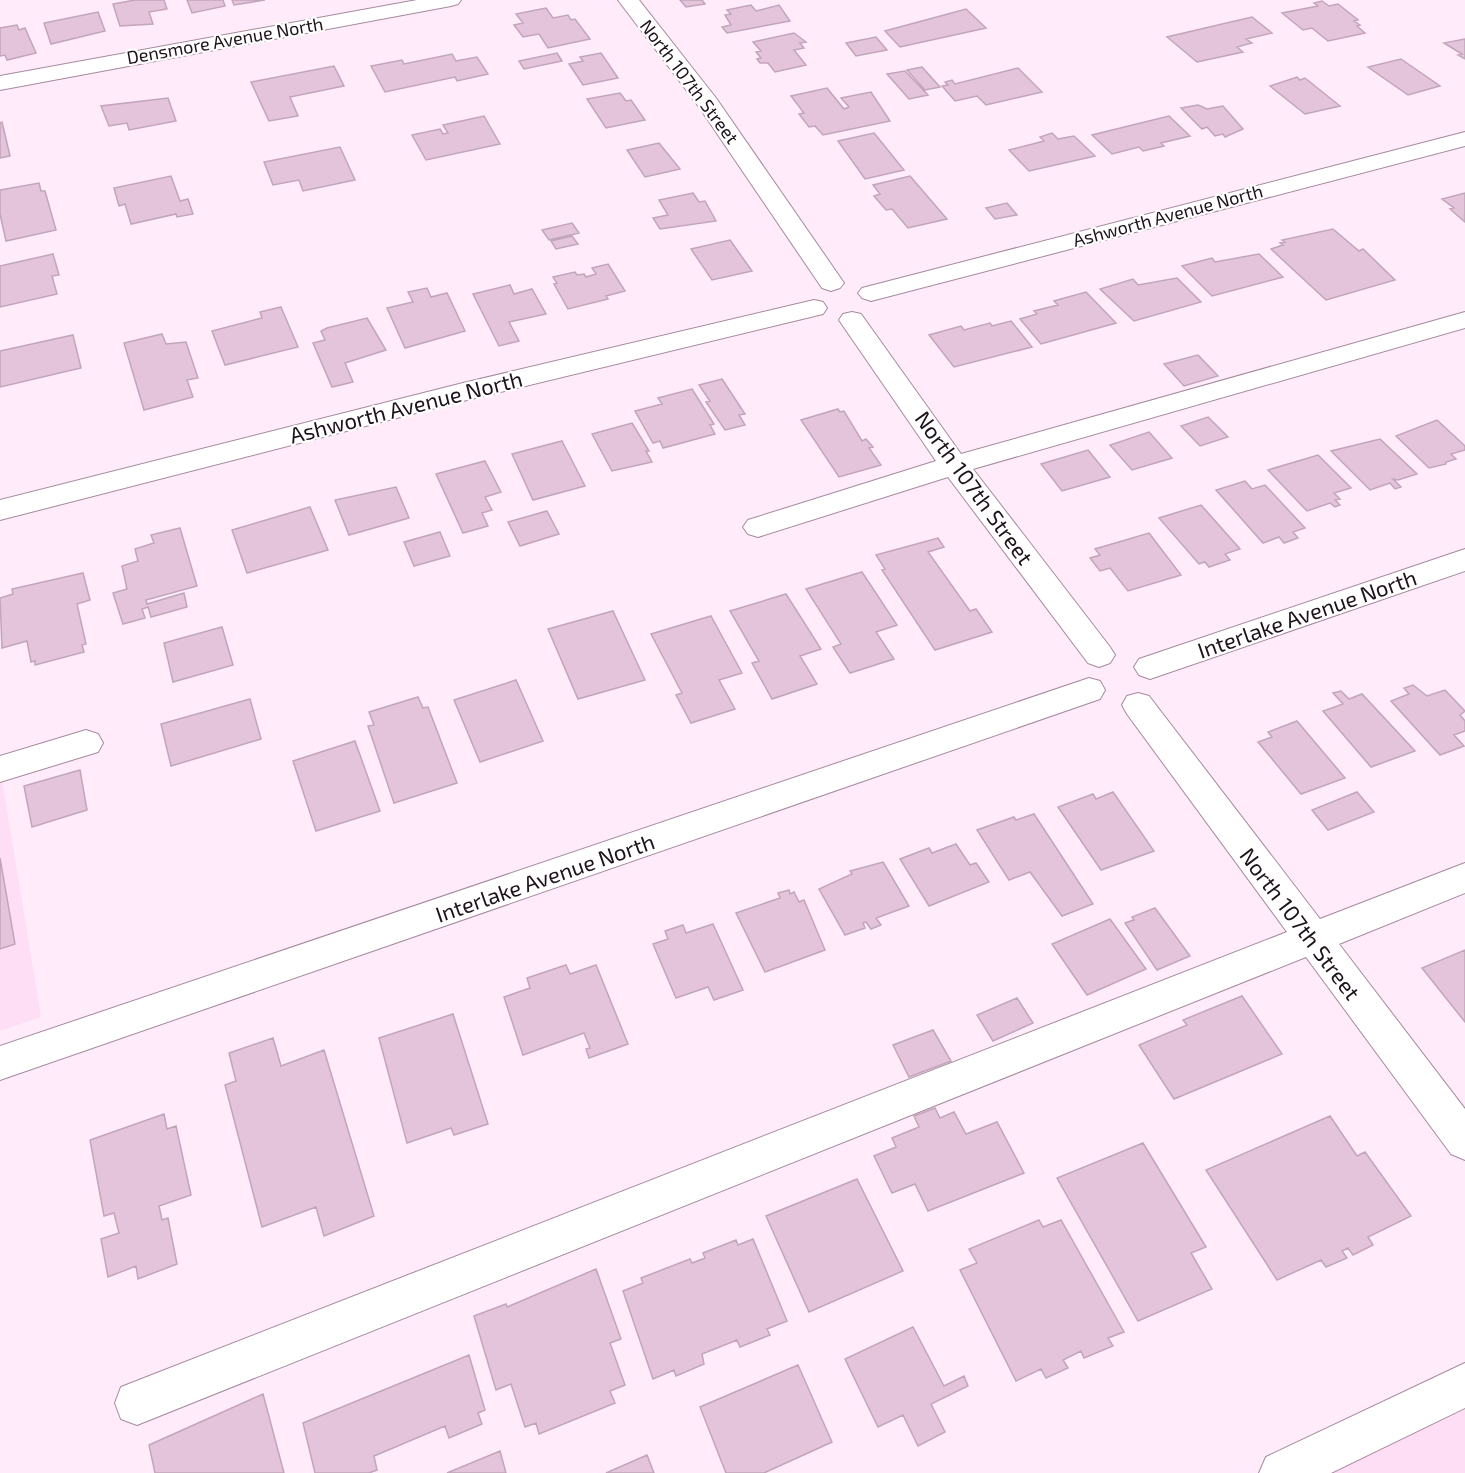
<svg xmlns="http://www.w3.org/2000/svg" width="1465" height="1473" font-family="'Exo 2',sans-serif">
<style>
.built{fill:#fddef5}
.building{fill:#e3c4db;stroke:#c3a5bb;stroke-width:1.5}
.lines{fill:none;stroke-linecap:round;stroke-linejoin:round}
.minor-casing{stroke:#a6899f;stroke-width:2}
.minor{fill:#fff;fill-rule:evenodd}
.labels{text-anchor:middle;stroke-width:4.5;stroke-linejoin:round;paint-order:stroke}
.far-street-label{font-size:18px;fill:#1d121a;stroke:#fff}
.street-label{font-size:22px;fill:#1d121a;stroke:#fff}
</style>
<rect width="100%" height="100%" fill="#ffebf9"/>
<path class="built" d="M0,768L41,1017L0,1031Z
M1465,1409V1473H1332Z"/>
<path class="building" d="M135,0H164L167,9L149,12L153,24L120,26L113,4Z
M187,0H223L225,6L192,13Z
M232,0H265L234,5Z
M680,0H702L705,4L686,7Z
M1322,1L1329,6L1338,4L1358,20L1354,21L1360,25L1357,26L1365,33L1328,41L1312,28L1303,30L1282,13L1318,6L1314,3Z
M751,5L756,11L779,5L790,21L727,33L722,27L731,25L725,15L731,14L727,10Z
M546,8L553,18L568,15L571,20L575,19L590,39L548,48L539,34L523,37L514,25L523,23L516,14Z
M966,9L986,28L900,47L885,31Z
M98,12L105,31L51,44L44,23Z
M1252,17L1272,33L1246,39L1252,43L1237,47L1243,52L1197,62L1167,37Z
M17,25L19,30L25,28L36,53L7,60L5,55L0,56V28Z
M794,33L806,42L800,43L804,48L794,50L806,65L775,72L768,63H760L757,59L761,58L756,52L761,51L753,42Z
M876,37L887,50L856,56L846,43Z
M1465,39V59L1458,55L1462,54L1444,43Z
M557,53L562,61L524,69L519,61Z
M601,53L618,78L583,85L569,64L583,61L580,57Z
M452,54L456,61L477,57L488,74L457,81L455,77L385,92L371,66L402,60L404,64Z
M1401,59L1440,86L1408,95L1368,67Z
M334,66L344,86L290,97L298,116L269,121L251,82Z
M922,67L940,87L925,90L907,70Z
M1018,68L1042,92L986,105L977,96L955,101L942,86L948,85L945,82L952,80L955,84Z
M905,71L928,95L909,99L887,74Z
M1297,77L1300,80L1305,78L1340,106L1305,114L1270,86Z
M827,88L844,109L849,107L841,98L871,92L890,121L823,135L815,126L809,127L799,114L804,113L791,96Z
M620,93L626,101L631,100L645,120L606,128L587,99Z
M168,98L176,121L129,130L127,123L109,126L101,106Z
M1198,105L1207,109L1223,106L1243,129L1225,137L1223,134L1215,136L1207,127L1202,129L1181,108Z
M484,116L500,144L426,160L412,135L440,129L443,134L448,133L443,125Z
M1169,116L1190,136L1161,143L1164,146L1143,151L1139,147L1112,154L1092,135Z
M2,122L10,156L0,158V123Z
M874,133L904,170L865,179L838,141Z
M1052,133L1058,139L1074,136L1095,156L1029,171L1009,150L1044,141L1040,137Z
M659,143L680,169L645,177L627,150Z
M340,147L355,180L303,191L299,180L273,185L264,162Z
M171,176L180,201L188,199L193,214L177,217L176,214L131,224L125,204L119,206L114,188Z
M910,176L947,219L908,228L892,209L886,210L874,196L880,194L873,185Z
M39,183L41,191H45L56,230L6,241L0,214V190Z
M693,193L699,202L705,201L716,221L660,229L653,218L668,215L659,200Z
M1465,193V222L1450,209L1454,208L1442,199Z
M1007,203L1017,215L995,219L986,208Z
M572,223L579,233L549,240L542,230Z
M1333,229L1359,251L1363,249L1395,280L1326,300L1271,249L1283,245L1280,243L1285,242L1282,240Z
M572,236L578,244L556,249L551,241Z
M730,240L752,271L712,280L691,249Z
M53,254L59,275L52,276L57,294L0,307V266Z
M1259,254L1283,277L1212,296L1182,266L1212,258L1215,262Z
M608,264L625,291L606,296L608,299L568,309L554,284L557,283L553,277L575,272L577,275L584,274L586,277L596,274L592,268Z
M1177,278L1201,302L1134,321L1100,289L1133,279L1138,285Z
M510,285L514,294L532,289L546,314L509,322L519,341L499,346L473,294Z
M427,288L431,297L447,293L465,331L405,348L387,308L413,302L408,292Z
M1086,292L1116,323L1041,344L1020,319L1037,314L1034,311L1058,305L1054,301Z
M281,307L298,347L225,365L212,331L262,318L260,312Z
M367,318L386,350L345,363L353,382L332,387L313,343L325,340L321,331L327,328Z
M1011,321L1032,347L954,367L929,335L961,326L964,330L990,323L992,326Z
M162,334L166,344L186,342L198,378L187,380L193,397L144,410L124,343Z
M73,335L81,368L0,387V351Z
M1198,355L1218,376L1184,386L1164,364Z
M722,379L745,414L739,415L745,425L725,430L706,402L710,401L699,385Z
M692,389L714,424L710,425L715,434L663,448L660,441L653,443L635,411L662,404L658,398Z
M838,409L840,412L844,411L862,441L866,439L873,447L869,448L881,465L839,477L801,420Z
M1208,417L1228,437L1200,446L1181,426Z
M1437,420L1465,446V450L1451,454L1456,459L1446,462V464L1429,468L1396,436Z
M632,423L649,451H646L652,462L612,471L592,434Z
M1149,432L1172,458L1132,470L1110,445Z
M1380,439L1417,474L1398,480L1393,479L1401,487L1395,489L1390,483L1370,490L1331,451Z
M562,441L585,486L533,500L512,454Z
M1088,450L1110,477L1062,491L1041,464Z
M1318,455L1351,488L1334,493L1340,499L1335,500L1340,505L1335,507L1330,503L1307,511L1268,470Z
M485,461L501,492L485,497L492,510L482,513L488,526L463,533L436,474Z
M1245,481L1252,489L1265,485L1305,528L1293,532L1298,538L1284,543L1279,537L1263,543L1216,490Z
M396,487L409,518L349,535L335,500Z
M1201,505L1240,549L1225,554L1230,560L1209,567L1205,562L1199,564L1159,518Z
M310,507L328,550L247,573L232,530Z
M547,511L559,534L520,546L508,522Z
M180,528L197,586L146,600L147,604L184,593L187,607L151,617L148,607L142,609L145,618L123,624L113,593L127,589L122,566L138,561L135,549L154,543L151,535Z
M440,532L450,556L414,566L404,542Z
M1149,533L1181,575L1128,591L1110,568L1100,571L1090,558L1100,555L1095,549Z
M938,538L944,547L928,552L970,611L976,609L992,632L935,650L882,570L885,569L876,555Z
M862,572L897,625L876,632L894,659L850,673L833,647L841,644L806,589Z
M83,573L90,600L77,604L86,644L82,645L84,652L35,665V661L31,662L27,641L2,648L0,598L13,594L12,589Z
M786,594L821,649L800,656L817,684L772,699L752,663L759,661L730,611Z
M613,611L645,680L578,699L548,629Z
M711,616L742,673L719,680L735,709L691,723L676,695L682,693L651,634Z
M222,627L233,665L173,682L164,643Z
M516,680L543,741L480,762L454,700Z
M1413,685L1427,696L1445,690L1465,711L1460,715L1465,721V731L1454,735L1464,746L1440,755L1391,701L1409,694L1404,688Z
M1341,691L1349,699L1362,694L1415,751L1371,767L1323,711L1343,704L1333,693Z
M418,697L423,708L428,707L457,783L394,803L368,726L374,725L369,712Z
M250,699L261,739L171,766L161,724Z
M1297,721L1345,778L1301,794L1258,742L1272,737L1268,732Z
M355,741L380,811L316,831L293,761Z
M80,770L87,810L32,827L24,786Z
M1113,792L1154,851L1101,870L1058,807L1093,794L1096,799Z
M1357,792L1374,812L1328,830L1312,810Z
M1034,814L1093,904L1062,916L1030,872L1009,880L977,830L1014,817L1016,820Z
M956,844L970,865L976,863L989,882L929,906L900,859L929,848L932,853Z
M0,858L15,944L0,949Z
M883,862L909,906L876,918L881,925L871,929L866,922L863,923L865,928L845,935L819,889L852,874L850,871Z
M789,890L790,894L794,892L799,902L804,900L825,950L765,972L736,913L780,898L778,893Z
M1155,908L1190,956L1157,970L1125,923L1134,920L1132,917Z
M1110,919L1146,969L1087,995L1052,944Z
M713,924L743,990L714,1000L708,987L676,998L653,944L668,939L665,931L683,925L686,933Z
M1465,950V1022L1422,968Z
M566,965L570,974L596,965L628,1044L589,1058L586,1049L590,1048L584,1033L523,1055L504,997L530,988L527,978Z
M1242,996L1282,1054L1174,1099L1139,1045L1187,1025L1183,1020Z
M1017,998L1033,1023L993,1041L977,1015Z
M453,1014L488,1124L454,1135L451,1128L407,1143L379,1038Z
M933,1030L951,1061L909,1077L893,1045Z
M273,1038L281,1066L324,1050L374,1216L324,1236L316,1207L262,1227L225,1085L236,1081L229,1053Z
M935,1108L940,1118L954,1112L966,1134L997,1122L1024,1173L928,1211L915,1184L892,1193L874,1156L896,1147L892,1138L919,1127L914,1116Z
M164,1114L167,1129L176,1126L191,1195L159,1206L162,1220L168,1218L177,1264L138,1279L136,1266L108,1277L101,1239L119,1233L114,1213L104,1216L90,1140Z
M1330,1116L1357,1156L1365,1152L1411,1216L1368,1237L1373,1245L1353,1255L1348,1248L1342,1251L1347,1258L1326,1267L1321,1260L1277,1280L1206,1170Z
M1143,1143L1206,1247L1191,1253L1212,1289L1138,1321L1057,1178Z
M857,1179L903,1271L809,1312L766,1216Z
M1039,1220L1043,1227L1061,1220L1124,1332L1108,1338L1113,1346L1084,1358L1081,1351L1063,1360L1068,1368L1046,1378L1041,1369L1016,1381L960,1270L977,1263L969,1249Z
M753,1239L787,1321L767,1329L770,1335L740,1347L737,1340L702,1354L704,1364L676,1376L674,1370L653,1379L623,1291L643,1283L641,1278L690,1259L692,1263L705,1258L703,1253L736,1240L738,1245Z
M596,1269L621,1339L610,1343L625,1385L610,1391L615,1403L539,1434L536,1423L525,1427L511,1384L496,1390L474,1316L506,1304L507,1307Z
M913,1327L944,1386L964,1376L968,1386L931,1404L945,1432L918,1446L903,1415L878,1427L845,1359Z
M469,1355L485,1410L478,1413L482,1424L449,1438L445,1426L374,1456L377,1470L369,1473H315L303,1423Z
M798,1365L832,1442L764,1473H726L700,1407Z
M263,1394L284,1473H155L149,1445Z
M500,1451L506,1473H447Z
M647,1455L654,1473H606Z"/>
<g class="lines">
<defs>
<path id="minor" d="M417,0H461L458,4L451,6L0,90V76Z
M618,0H639L716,98L844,283L840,288L831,291L822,288L699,107Z
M1465,132V146L871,301L862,298L858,293L862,288Z
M814,300L823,302L827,308L823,314L463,401L0,520V500L463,383Z
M852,312L861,314L961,454L1465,312V328L973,469L1110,647L1115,655L1110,663L1099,667L1088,663L948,477L758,537L748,534L743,527L748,520L936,461L839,320L843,314Z
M1465,549V571L1150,679L1139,675L1134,667L1139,659Z
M1089,678L1100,681L1105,690L1100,699L0,1080V1046Z
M1138,693L1149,696L1320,919L1465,863V893L1339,944L1465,1109V1160L1451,1154L1306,957L137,1425L121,1419L115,1403L121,1387L1287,932L1127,714L1122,705L1127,696Z
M86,730L98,734L103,743L98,752L0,782V756Z
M1465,1363V1408L1331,1473H1259L1266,1457Z"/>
</defs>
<use href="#minor" class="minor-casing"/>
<use href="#minor" class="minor"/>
</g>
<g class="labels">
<g class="far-street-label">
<text transform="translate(225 41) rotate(-10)" y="6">Densmore Avenue North</text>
<text transform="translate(689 82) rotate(53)" y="6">North 107th Street</text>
<text transform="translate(1168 216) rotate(-15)" y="6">Ashworth Avenue North</text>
</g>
<g class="street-label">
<text transform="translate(406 407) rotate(-14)" y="8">Ashworth Avenue North</text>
<text transform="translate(974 488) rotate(54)" y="8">North 107th Street</text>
<text transform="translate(1307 614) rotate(-19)" y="8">Interlake Avenue North</text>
<text transform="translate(545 878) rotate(-19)" y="8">Interlake Avenue North</text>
<text transform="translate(1300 924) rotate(53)" y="8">North 107th Street</text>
</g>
</g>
</svg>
